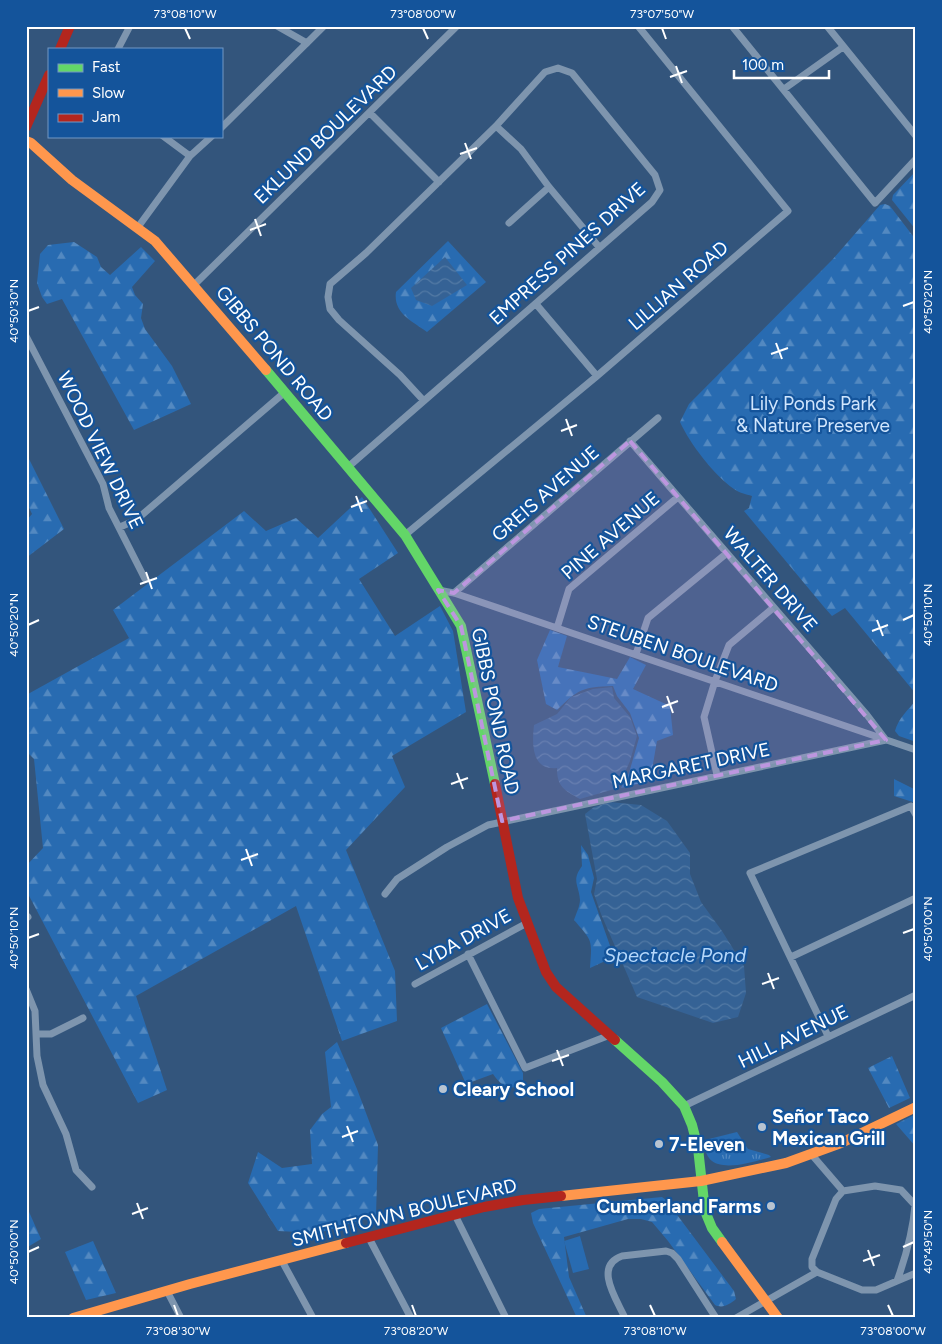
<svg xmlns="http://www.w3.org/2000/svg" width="942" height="1344" font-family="Figtree,sans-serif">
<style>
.grass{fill:url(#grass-tufts)}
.forest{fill:url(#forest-firs)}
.pitch{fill:#286bb1}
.water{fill:url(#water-waves)}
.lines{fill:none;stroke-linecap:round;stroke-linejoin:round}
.street{stroke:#7e95ae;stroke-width:7}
.fast{stroke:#63d668;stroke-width:10}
.slow{stroke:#ff974d;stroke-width:10}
.jam{stroke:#b3261e;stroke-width:10}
.marked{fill:#bd96df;fill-opacity:0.2;stroke:#bd96df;stroke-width:4;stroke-dasharray:10 6;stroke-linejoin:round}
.ticks{fill:none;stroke:#fff;stroke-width:2}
.poi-dot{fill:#b8c4d1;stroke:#14549b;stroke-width:2}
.labels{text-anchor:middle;stroke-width:4.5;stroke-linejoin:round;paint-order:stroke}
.street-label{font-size:19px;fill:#fff;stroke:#14549b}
.park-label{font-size:19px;fill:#d1e6fd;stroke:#14549b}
.poi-label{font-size:19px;font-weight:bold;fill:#fff;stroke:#14549b;text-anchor:start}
.water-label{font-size:20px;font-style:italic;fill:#b5d7fa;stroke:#14549b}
.neatline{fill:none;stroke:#fff;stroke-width:2}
.ticks-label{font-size:12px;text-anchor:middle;fill:#fff}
</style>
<defs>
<pattern id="grass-tufts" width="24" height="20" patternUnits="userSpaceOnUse" patternTransform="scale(1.25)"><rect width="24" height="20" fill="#286bb1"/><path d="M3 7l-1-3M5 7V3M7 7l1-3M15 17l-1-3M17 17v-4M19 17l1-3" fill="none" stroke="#5389c1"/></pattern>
<pattern id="forest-firs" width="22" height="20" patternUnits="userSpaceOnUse" patternTransform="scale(1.25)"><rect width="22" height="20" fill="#286bb1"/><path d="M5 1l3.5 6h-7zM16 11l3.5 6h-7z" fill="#5389c1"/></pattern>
<pattern id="water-waves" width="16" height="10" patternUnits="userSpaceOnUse" patternTransform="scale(1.25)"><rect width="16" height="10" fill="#356295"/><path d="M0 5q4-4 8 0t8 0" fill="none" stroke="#537aa5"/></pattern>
</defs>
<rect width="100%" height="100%" fill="#33557c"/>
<path class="grass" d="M737,1132L748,1149L769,1155L771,1157C748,1163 702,1179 705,1140Z"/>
<path class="forest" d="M916,171V230L892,200L893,195Z
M885,204L890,206L916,240V293L913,299L916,303V694L845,608L832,616L824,607L744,511L749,508L752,496C746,494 739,493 734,489C714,475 690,444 680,422L689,404L833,259L880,205Z
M448,241L486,282L427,332C412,321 393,313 396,292Z
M74,242L97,257L101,267L110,275L141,247L155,261L132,287L135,295L143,304L141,318L145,329L172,366L191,404L134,430L62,299L47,304L42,297L37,283L40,254L48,245Z
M26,453L64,529L26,558V521L32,514L26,501Z
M362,497L398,553L359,579L395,636L440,606L453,631L466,712L392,756L405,787L346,850L395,971L397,1021L342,1041L296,906L136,996L167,1090L138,1103L26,890V866L43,848L34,759L26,751V693L28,694L129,638L113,610L244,511L266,531L296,518L318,538Z
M550,630L567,636L558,667L617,679L630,657L646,665L633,689L670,706L673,735L657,741L650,781L621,788L629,773L639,738L630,713L617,696L613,686C582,687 579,689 557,710L546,704L537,660Z
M916,700V742L899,736L895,731C898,719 908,710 916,700Z
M894,779L916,790V803L894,796Z
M581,845L588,855L594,878L591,892L614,957L590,968C592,939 593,942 574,920C576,914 580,906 580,900C579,885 571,881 582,866Z
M487,1004L523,1073V1086C508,1089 502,1087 493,1074L466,1084L441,1028Z
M337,1042L357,1089L378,1145L376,1216L318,1233L278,1231L248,1183L258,1152L282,1168L312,1164L310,1130L322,1114L331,1107L325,1052Z
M892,1056L910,1098L889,1108L868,1068Z
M916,1114V1147L896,1124Z
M662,1197L666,1200L734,1291L736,1299C730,1304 723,1309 715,1305L668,1241L652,1222L641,1219H628L564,1237L569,1277L587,1318H577L533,1223L531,1213L539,1209Z
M26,1205L41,1239L26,1248Z
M93,1241L116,1293L86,1300L65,1252Z"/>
<path class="pitch" d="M580,1236L589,1269L573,1273L564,1241Z"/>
<path class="water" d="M445,257L467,285L432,306L416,300L411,288Z
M612,687L614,698L630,717L637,736L630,761L618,788L580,799C564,790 557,787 557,768C531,771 532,743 534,725L557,714L571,697L593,689Z
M610,802L641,805L667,821L690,853V874L701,902L722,931L744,966L746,993L738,1017L713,1023L637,997L601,914L594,894L597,879L585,814L594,807Z"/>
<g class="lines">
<path class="street" d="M277,26L307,43
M732,26L875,203L916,159
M827,26L916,136
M118,49L130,26
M784,89L843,47
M370,113L439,182
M496,126L521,149L549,187L599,247
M221,128L324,26
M163,136L190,156
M509,223L549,187
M138,227L190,156L212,136
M194,285L457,26
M536,304L597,376
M26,336L103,484L109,508L145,579
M348,467L652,202L660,190L655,175L572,73L558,68L545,72L496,126L366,253L330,284L328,297L330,309L339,320L400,375L424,401
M120,527L136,520L285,392
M405,535L597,376L788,211L638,26
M438,590L454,593L916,750
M454,593L658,418
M557,628L569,589L678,497
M636,654L648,618L727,553
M717,775L704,717L715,681L729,645L773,608
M385,894L397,879L447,847L488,825L886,740L867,715L630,441
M26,918L28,917
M468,954L525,1068L610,1035
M791,957L916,898
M415,984L527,923
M26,989L35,1011L37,1056L43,1085L66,1134L76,1170L92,1187
M37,1034H51L83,1018
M828,1036L750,873L911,806L916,815
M684,1106L916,995
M812,1155L843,1191
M455,1215L506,1318
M369,1238L411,1318
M282,1261L313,1318
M817,1272L862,1290H876L897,1281C906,1256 913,1231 915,1205L901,1190L875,1186L843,1191
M817,1272L812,1267V1259L836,1199L843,1191
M897,1281L916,1273
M167,1291L181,1318
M625,1318C617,1300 593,1266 622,1256L666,1251L672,1253L678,1259L716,1318
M736,1318L817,1272"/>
<path class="fast" d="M266,370L405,535L461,626L495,784
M615,1040L662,1082L684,1106L692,1125L698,1148L705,1211L712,1228L722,1242"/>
<path class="slow" d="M26,141L31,143L72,180L155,241L266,370
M561,1196L701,1181L786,1163L841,1143L916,1107
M722,1242L778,1318
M73,1318L190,1284L346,1243"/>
<path class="jam" d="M60,49L70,26
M26,127L49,75
M495,784L518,898L546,972L556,987L615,1040
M346,1243L484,1207L523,1200L561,1196"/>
</g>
<path class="marked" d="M630,441L886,740L502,821L461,626L438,590L454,593Z"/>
<path class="ticks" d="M185,28L190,39M423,28L428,39M662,28L666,39M676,66L682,83M670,77L687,71M465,143L471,159M460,154L477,148M255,219L261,236M250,230L266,224M903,306L914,302M28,311L39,307M776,343L782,359M771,354L788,348M566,419L572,436M561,431L577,425M356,496L362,512M351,507L367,501M146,572L152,589M140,584L157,578M877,620L883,636M903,620L914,615M28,625L39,620M872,631L888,625M667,696L673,713M662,707L678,701M457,773L463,789M451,784L468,778M246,849L252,866M241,860L258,854M903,933L914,929M28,938L39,934M768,973L774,989M762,984L779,978M557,1050L563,1066M552,1061L569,1055M347,1126L353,1142M342,1137L358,1131M137,1203L143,1219M132,1214L148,1208M903,1247L914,1242M868,1250L874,1266M28,1252L39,1247M863,1261L880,1255M174,1305L178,1316M412,1305L416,1316M650,1305L655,1316M888,1305L893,1316"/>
<g class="poi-dot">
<circle cx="443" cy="1089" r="5"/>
<circle cx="762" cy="1127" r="5"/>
<circle cx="659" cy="1144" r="5"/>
<circle cx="771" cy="1206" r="5"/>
</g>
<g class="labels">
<g class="street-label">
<text transform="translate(325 134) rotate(-44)" y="7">EKLUND BOULEVARD</text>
<text transform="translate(567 253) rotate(-42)" y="7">EMPRESS PINES DRIVE</text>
<text transform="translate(678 285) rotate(-41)" y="7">LILLIAN ROAD</text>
<text transform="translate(275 353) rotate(50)" y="7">GIBBS POND ROAD</text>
<text transform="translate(101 450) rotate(64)" y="7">WOOD VIEW DRIVE</text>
<text transform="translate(545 493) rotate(-41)" y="7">GREIS AVENUE</text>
<text transform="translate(610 535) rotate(-41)" y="7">PINE AVENUE</text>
<text transform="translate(771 579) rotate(49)" y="7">WALTER DRIVE</text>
<text transform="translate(683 653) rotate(19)" y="7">STEUBEN BOULEVARD</text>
<text transform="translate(496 711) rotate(78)" y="7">GIBBS POND ROAD</text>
<text transform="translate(691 765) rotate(-12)" y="7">MARGARET DRIVE</text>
<text transform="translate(463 939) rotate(-29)" y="7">LYDA DRIVE</text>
<text transform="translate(793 1036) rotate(-26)" y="7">HILL AVENUE</text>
<text transform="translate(404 1212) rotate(-14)" y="7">SMITHTOWN BOULEVARD</text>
</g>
<g class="park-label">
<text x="813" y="410">Lily Ponds Park<tspan x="813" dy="22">&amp; Nature Preserve</tspan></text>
</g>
<g class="poi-label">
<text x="453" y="1096">Cleary School</text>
<text x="772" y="1123">Señor Taco<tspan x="772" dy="22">Mexican Grill</tspan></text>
<text x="669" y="1151">7-Eleven</text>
<text x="761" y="1213" text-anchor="end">Cumberland Farms</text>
</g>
<g class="water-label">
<text x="675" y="962">Spectacle Pond</text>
</g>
</g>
<rect width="942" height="1344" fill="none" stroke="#14549b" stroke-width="55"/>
<rect x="48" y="48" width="175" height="90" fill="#14549b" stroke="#7298c3"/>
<rect x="58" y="64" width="25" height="8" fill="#63d668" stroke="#7298c3"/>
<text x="92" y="72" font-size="15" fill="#ffffff">Fast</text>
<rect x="58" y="89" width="25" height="8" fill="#ff974d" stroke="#7298c3"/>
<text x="92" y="98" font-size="15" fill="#ffffff">Slow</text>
<rect x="58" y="114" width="25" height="8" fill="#b3261e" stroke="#7298c3"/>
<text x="92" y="122" font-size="15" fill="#ffffff">Jam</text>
<path d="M734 70v8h95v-8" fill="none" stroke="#ffffff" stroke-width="2.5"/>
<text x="742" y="70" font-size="15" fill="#ffffff" stroke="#14549b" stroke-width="4" paint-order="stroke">100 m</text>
<rect x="28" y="28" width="886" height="1288" class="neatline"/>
<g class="ticks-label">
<text x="185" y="18">73°08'10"W</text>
<text x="423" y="18">73°08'00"W</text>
<text x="662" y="18">73°07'50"W</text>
<text transform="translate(928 302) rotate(-90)" y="4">40°50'20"N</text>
<text transform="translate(14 311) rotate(-90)" y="4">40°50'30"N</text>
<text transform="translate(928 615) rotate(-90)" y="4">40°50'10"N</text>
<text transform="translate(14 625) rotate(-90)" y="4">40°50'20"N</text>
<text transform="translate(928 929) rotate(-90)" y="4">40°50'00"N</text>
<text transform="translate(14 938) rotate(-90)" y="4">40°50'10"N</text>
<text transform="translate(928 1242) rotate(-90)" y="4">40°49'50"N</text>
<text transform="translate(14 1252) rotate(-90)" y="4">40°50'00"N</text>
<text x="178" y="1335">73°08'30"W</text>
<text x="416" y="1335">73°08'20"W</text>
<text x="655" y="1335">73°08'10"W</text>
<text x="893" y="1335">73°08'00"W</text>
</g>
</svg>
